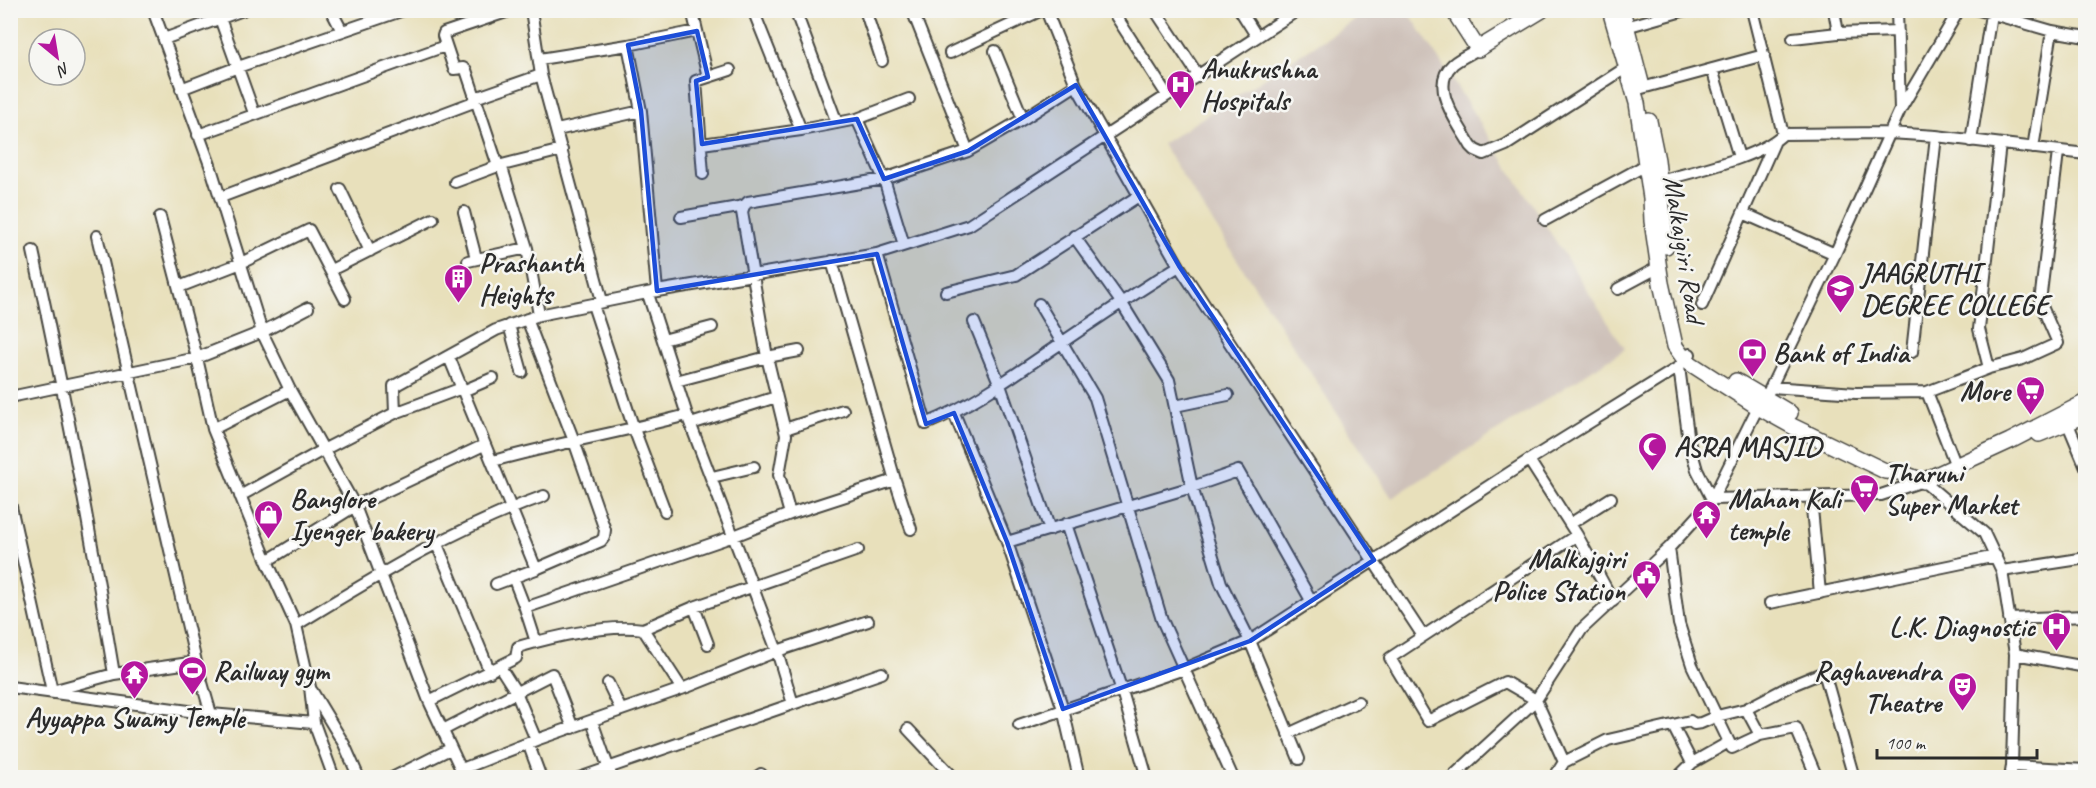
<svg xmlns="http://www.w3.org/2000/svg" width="2096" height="788" font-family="Caveat,sans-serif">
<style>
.industrial{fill:#cec1b9}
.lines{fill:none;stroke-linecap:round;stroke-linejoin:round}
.street-casing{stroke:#474641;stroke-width:14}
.secondary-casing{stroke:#474641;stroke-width:18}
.street{stroke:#fff;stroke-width:10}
.secondary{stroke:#fff;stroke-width:15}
.marked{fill:#1d4ed8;fill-opacity:0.2;stroke:#1d4ed8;stroke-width:4.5;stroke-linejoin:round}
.labels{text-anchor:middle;stroke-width:5;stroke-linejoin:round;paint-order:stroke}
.poi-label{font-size:28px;font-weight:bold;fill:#2b2b2b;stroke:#f6f6f2;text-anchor:start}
.street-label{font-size:28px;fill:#2b2b2b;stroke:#f6f6f2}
</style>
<rect width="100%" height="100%" fill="#f6f6f2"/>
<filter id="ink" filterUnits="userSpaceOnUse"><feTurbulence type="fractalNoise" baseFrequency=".0167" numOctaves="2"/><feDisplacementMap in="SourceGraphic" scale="12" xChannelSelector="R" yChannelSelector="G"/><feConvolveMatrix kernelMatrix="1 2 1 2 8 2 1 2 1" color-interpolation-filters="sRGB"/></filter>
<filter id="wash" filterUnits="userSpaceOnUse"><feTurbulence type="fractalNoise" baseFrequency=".008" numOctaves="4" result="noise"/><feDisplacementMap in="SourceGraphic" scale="24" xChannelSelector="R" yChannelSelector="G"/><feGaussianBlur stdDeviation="1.35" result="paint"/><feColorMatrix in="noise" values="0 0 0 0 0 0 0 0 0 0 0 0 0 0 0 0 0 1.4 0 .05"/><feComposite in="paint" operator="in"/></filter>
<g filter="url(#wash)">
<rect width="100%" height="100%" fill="#e8e0bb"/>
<path class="industrial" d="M1368,11H1408L1625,349L1392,498L1162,144Z"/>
</g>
<g filter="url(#ink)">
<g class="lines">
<defs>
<path id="street" d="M153,10L210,165L262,332L290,390L355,506L429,701L465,778
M217,10L254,113
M331,10L342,31
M531,10L541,75L602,301
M692,10L708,77
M753,10L801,130
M795,10L837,123
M865,10L882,61
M912,10L968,151
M1046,10L1076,85L1179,266L1423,636
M1112,10L1167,95
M1155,10L1198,75
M1240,10L1257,37
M1752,10L1783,134
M1834,10L1838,33
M1897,10L1900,110
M1979,10L2052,31L2086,37
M2085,10L2086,11
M1626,27L1686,10
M1793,38L1838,33L1898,31
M164,39L243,10
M628,45L641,111L657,291
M1478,49C1470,54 1460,58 1453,64C1428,87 1458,123 1471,146L1475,150L1484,154L1506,145L1627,67
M995,51L1023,119
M950,53L1042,10
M540,59L628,45L697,31
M1712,69L1739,157
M1642,88L1764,55
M181,89L238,67L404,10
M857,119L884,179L904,245
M557,130L641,111
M198,135L445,46
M1971,141L1991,14
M702,144L801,130L857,119L909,99
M2033,148L2052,31
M501,165L527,248L539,315
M498,166L466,70L463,68L454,69L443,36L444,33L512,10
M703,174L696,81L730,70
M1660,181C1694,171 1759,158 1783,134L1890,133L1936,136L2086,154
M455,182L498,166L562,150
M340,189L370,251
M221,197L471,103L475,98L541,75
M464,212L476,258
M1743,213L1835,254
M160,217L197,358L213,429L267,561L296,625L310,687L314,723L334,778
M681,217L744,206
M1545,220L1646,165
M97,236L196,662L211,714
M1074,236L1121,302L1169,380L1192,487L1221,583L1250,641L1299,759
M33,251C64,391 91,532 114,674
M877,254L926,424C970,406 1009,379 1048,352C1092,322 1135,293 1179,266
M468,261L527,248
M832,261L895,480L911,529
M331,270L433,219
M179,287L241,263L309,230L345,299
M1618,289L1659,267
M946,292L1016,275L1140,195
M648,294L687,415L777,651L793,704
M1039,304L1095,398L1162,620L1233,778
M593,305L634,429L665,511
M1702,305L1774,143
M974,322L1000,385L1050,530
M509,325L522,372
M663,340L712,327
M1912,352L1936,136
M449,357L536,569
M1679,367L1689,442L1697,470L1712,499L1881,495L1923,481L1984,533L2002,571L2015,654L2012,766L2010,778
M1989,368L1979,329L2000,144
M676,381L767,357L799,351
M1771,387L1856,393L1927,392L1989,368L2023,359L2058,343L2040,302L2058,152
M463,391L493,378
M1769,391L1835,254L1900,110L1959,10
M1927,392L1956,466
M10,397L197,358L262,332L308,308
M1175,406L1228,395
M395,413L394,386L496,330L539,315L657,291L877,254L969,225L1298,10
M954,413L1007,542L1063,709L1079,778
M691,424L776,397
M2068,424L2086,467
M213,429L290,390
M785,429L843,410
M1529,460L1577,535L1613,601
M493,461C557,443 623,432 687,415
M712,477L754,467
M240,496L323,450L395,413L462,388
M1811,498L1820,593
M10,502L52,691L114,674L196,662
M790,514L779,475L786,435L767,357L742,212L744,206L748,202L884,179L968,151L1023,119L1076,85
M1066,524L1122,691L1147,778
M1570,524L1611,498
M436,542L490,672
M1007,542L1192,487L1238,471L1312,602
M1669,548L1679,624L1692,665L1729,742
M267,561L355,506L484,445
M2002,571L2086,558
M513,577L525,608L536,642
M496,584L536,569L601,541L604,537L605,530L574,441L527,319
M1770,603L1996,556
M694,607L708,644
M525,608L734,536L790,514L895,480
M2009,619L2086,616
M296,625C377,576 454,528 544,496
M643,629L694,607L858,550
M2015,654L2086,667
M500,667L516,692L536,740
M608,683L621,710
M10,687L211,714L314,723
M312,691L344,744L359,778
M429,701L516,658L518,647C553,637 607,624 643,629L682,689
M1746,709L1760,735
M592,721L612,778
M1019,725L1184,669L1250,641L1529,460L1679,367L1690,354
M1673,726L1692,763
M908,729L954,778
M443,730L552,674L573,728
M1288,734L1358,702
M528,743L541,778
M1564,762L1608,740L1690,721L1694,724L1701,723L1717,716L1746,709L1790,686L1824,672L1854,778
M2012,766L2086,770
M462,769L536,740L687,687L777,651L868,621
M10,777L11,778
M392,778L450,749
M579,778L882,673
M755,778L761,774
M1451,778L1536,700L1582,629L1669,548L1711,502L1758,407
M1554,778L1564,762L1536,700L1505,682L1428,721L1390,658L1577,535
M1677,778L1692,763L1729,742L1732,748L1760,735L1796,728L1817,778"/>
<path id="secondary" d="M1453,10L1478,49L1542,10
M1610,10L1637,103L1651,198L1652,221L1661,283L1675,346L1685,360L1758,407L1792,426L1885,471L1899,472L1923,481L2010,441L2086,402
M1622,10L1641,83
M1649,121L1657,160L1666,246
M1736,381L1790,413
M2039,434L2086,415"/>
</defs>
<use href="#street" class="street-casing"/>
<use href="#secondary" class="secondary-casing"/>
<use href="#street" class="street"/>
<use href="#secondary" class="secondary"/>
</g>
</g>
<path class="marked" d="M697,31L708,77L696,81L702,144L857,119L884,179L968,151L1076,85L1179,266L1374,560L1250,641L1063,709L1007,542L954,413L926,424L877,254L657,291L641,111L628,45Z"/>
<defs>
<symbol id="hospital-pin" viewBox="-11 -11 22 30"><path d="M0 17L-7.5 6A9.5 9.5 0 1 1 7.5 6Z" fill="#b5179e" stroke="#f6f6f2"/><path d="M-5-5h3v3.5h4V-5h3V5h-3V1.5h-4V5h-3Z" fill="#fff"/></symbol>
<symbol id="building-pin" viewBox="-11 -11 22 30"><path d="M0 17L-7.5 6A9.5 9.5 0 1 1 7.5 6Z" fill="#b5179e" stroke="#f6f6f2"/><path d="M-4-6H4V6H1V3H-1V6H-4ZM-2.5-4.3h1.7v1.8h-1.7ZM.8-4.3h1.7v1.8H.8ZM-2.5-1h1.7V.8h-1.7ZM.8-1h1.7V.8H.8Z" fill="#fff"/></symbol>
<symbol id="university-pin" viewBox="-11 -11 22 30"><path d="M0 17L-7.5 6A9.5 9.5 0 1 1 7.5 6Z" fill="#b5179e" stroke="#f6f6f2"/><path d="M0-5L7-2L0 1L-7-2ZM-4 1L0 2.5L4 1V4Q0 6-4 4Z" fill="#fff"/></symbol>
<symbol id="bank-pin" viewBox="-11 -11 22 30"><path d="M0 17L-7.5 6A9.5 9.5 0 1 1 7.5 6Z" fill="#b5179e" stroke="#f6f6f2"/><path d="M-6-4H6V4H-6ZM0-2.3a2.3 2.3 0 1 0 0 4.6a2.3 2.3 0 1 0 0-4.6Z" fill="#fff"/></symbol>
<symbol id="supermarket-pin" viewBox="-11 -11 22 30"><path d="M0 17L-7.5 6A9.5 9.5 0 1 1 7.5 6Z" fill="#b5179e" stroke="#f6f6f2"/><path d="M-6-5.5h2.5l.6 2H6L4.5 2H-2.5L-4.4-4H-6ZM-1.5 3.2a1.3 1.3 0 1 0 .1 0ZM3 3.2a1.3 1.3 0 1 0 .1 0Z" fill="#fff"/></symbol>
<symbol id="mosque-pin" viewBox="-11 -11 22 30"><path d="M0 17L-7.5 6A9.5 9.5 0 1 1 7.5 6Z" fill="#b5179e" stroke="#f6f6f2"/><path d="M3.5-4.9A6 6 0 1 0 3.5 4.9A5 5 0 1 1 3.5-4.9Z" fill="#fff"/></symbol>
<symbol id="shop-pin" viewBox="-11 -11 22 30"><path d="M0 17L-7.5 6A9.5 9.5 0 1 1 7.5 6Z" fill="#b5179e" stroke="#f6f6f2"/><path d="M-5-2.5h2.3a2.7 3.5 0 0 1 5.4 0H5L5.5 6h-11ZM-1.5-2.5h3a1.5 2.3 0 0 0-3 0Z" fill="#fff"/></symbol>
<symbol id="temple-pin" viewBox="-11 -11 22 30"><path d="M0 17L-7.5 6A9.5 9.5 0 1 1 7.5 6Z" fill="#b5179e" stroke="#f6f6f2"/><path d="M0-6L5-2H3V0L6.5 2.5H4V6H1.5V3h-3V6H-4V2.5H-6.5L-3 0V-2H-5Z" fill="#fff"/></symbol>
<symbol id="civic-pin" viewBox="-11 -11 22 30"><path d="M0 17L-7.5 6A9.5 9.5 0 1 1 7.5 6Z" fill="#b5179e" stroke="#f6f6f2"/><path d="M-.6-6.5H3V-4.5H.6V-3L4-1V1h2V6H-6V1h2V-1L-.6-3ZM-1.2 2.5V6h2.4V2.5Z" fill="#fff"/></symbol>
<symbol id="stadium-pin" viewBox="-11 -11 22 30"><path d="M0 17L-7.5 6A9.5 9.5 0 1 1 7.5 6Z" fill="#b5179e" stroke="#f6f6f2"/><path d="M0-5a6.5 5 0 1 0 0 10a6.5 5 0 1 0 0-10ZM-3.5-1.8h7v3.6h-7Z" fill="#fff"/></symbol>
<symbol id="theatre-pin" viewBox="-11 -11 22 30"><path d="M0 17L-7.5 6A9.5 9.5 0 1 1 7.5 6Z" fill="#b5179e" stroke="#f6f6f2"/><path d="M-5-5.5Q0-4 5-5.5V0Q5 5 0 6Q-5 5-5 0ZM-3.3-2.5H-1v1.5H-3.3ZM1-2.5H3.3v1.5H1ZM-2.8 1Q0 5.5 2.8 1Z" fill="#fff"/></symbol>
</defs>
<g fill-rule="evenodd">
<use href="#hospital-pin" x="1164" y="68" width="33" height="45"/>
<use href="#building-pin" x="442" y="262" width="33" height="45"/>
<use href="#university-pin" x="1824" y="272" width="33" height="45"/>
<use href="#bank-pin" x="1736" y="336" width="33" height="45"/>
<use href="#supermarket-pin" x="2014" y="374" width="33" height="45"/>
<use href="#mosque-pin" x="1636" y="430" width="33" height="45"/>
<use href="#supermarket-pin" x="1848" y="472" width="33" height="45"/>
<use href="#shop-pin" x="252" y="498" width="33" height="45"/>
<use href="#temple-pin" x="1690" y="498" width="33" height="45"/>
<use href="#civic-pin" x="1630" y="558" width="33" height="45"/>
<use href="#hospital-pin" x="2040" y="610" width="33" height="45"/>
<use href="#stadium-pin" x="176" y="654" width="33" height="45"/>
<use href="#temple-pin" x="118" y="658" width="33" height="45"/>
<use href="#theatre-pin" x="1946" y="670" width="33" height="45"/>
</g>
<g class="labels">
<g class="poi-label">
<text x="1201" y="78">Anukrushna<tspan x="1201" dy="32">Hospitals</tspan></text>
<text x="479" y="272">Prashanth<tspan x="479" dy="32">Heights</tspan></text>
<text x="1861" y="282">JAAGRUTHI<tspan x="1861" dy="32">DEGREE COLLEGE</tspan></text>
<text x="1773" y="362">Bank of India</text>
<text x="2010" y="400" text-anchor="end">More</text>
<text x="1674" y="456">ASRA MASJID</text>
<text x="1885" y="482">Tharuni<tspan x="1885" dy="32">Super Market</tspan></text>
<text x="290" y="508">Banglore<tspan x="290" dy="32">Iyenger bakery</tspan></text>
<text x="1728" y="508">Mahan Kali<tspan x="1728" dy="32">temple</tspan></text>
<text x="1625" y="568" text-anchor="end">Malkajgiri<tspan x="1625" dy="32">Police Station</tspan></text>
<text x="2035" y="636" text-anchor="end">L.K. Diagnostic</text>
<text x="213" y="680">Railway gym</text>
<text x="1941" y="680" text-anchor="end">Raghavendra<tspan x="1941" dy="32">Theatre</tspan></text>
<text x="135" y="727" text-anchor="middle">Ayyappa Swamy Temple</text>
</g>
<g class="street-label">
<text transform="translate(1685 249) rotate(81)" y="10">Malkajgiri Road</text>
</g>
</g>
<rect width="2096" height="788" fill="none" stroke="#f6f6f2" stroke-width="36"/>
<g transform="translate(57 57) rotate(150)"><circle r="28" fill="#f6f6f2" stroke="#a5a5a2" stroke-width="1.5"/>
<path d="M0-4.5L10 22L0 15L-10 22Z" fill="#b5179e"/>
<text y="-9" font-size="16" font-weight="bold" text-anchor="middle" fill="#2b2b2b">N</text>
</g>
<path d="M1877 749v9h160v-9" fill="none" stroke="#2b2b2b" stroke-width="3"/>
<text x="1886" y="749" font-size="18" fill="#2b2b2b" stroke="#f6f6f2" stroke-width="4.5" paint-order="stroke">100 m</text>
</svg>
